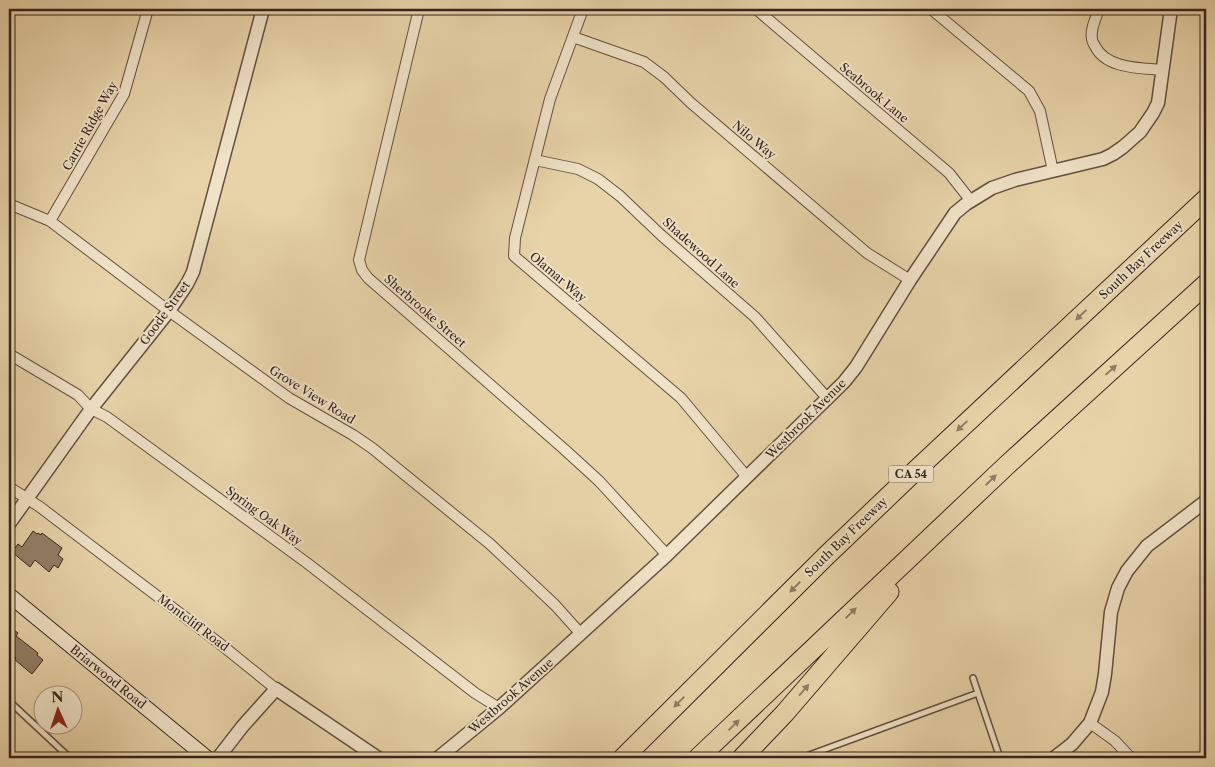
<svg xmlns="http://www.w3.org/2000/svg" width="1215" height="767" font-family="'Libre Caslon Text',serif">
<style>
.building{fill:#927f67;stroke:#35251f}
.lines{fill:none;stroke-linecap:round;stroke-linejoin:round}
.service-casing{stroke:#625042;stroke-width:8}
.minor-casing{stroke:#625042;stroke-width:12}
.tertiary-casing{stroke:#625042;stroke-width:15}
.secondary-casing{stroke:#35251f;stroke-width:16}
.motorway-casing{stroke:#35251f;stroke-width:21}
.service{stroke:#f0e2c7;stroke-width:5}
.minor{stroke:#f0e2c7;stroke-width:10}
.tertiary{stroke:#f0e2c7;stroke-width:12}
.secondary{stroke:#f0e2c7;stroke-width:14}
.motorway{stroke:#e8d3a9;stroke-width:19}
.oneway{fill:#8e7c64}
.labels{text-anchor:middle;stroke-width:4;stroke-linejoin:round;paint-order:stroke}
.shield{fill:#f0e2c7;stroke:#6d5e51;stroke-width:1}
.shield-label{font-size:11px;font-weight:bold;fill:#35251f}
.street-label{font-size:12px;fill:#35251f;stroke:#f0e2c7}
</style>
<rect width="100%" height="100%" fill="#e8d3a9"/>
<filter id="stains"><feTurbulence type="fractalNoise" baseFrequency=".004" numOctaves="4"/><feColorMatrix values="0 0 0 0 .2 0 0 0 0 .09 0 0 0 0 .02 0 0 0 .5 -.17"/></filter>
<radialGradient id="worn" r=".72"><stop offset=".6" stop-color="#630" stop-opacity="0"/><stop offset="1" stop-color="#630" stop-opacity=".3"/></radialGradient>
<path class="building" d="M33,531L37,534L38,533L41,535L42,533L62,548L58,555L63,559L58,568L54,565L49,572L35,560L30,567L12,552L18,544L22,547Z
M9,626L18,633L16,636L38,653L37,655L43,660L32,674L14,659L16,658L9,652Z"/>
<g class="lines">
<defs>
<path id="service" d="M973,678L978,693
M9,701L70,758
M801,758L978,693L1000,758"/>
<path id="minor" d="M419,9L359,260L362,270L368,278L564,449L599,481L667,555
M583,9L550,99L515,238L514,256L681,398L747,477
M756,9L949,173L971,201
M931,9L1029,91L1040,111L1053,171
M1099,9C1096,18 1090,29 1092,39C1092,42 1094,44 1095,46C1106,69 1141,68 1163,70
M573,37L644,62L664,77L691,103L867,253L910,280
M535,160L578,169L598,179L620,196L661,235L755,317L828,399
M9,204L50,221L169,311L289,398L353,435L372,448L490,544L555,605L581,634
M50,221L124,94L148,9
M9,354L78,395L91,409L107,417L307,563L475,693L499,708
M9,487L40,507L57,520L219,643L276,689
M1090,723L1115,741L1131,758"/>
<path id="tertiary" d="M9,524L91,409L169,311L187,284L193,272L263,9
M218,758L242,727L276,689L378,758
M438,758L499,708L667,555L844,382L856,367L910,280L955,213L966,204L992,188L1015,180L1103,159L1113,154L1123,147L1140,132L1153,113L1158,103L1171,9
M1054,758L1072,744L1090,723L1102,692L1105,674L1111,612L1118,588L1127,571L1147,546L1206,501"/>
<path id="secondary" d="M9,595L207,758"/>
<path id="motorway" d="M623,758L826,556L915,471L1206,199
M698,758L1007,465L1206,284
M742,758L784,714L889,592"/>
</defs>
<use href="#service" class="service-casing"/>
<use href="#minor" class="minor-casing"/>
<use href="#tertiary" class="tertiary-casing"/>
<use href="#secondary" class="secondary-casing"/>
<use href="#motorway" class="motorway-casing"/>
<use href="#service" class="service"/>
<use href="#minor" class="minor"/>
<use href="#tertiary" class="tertiary"/>
<use href="#secondary" class="secondary"/>
<use href="#motorway" class="motorway"/>
</g>
<defs><path id="oneway-solid" d="M-6-.8H1V-3.2L6.5 0L1 3.2V.8H-6Z" transform="scale(1.25)"/></defs>
<g class="oneway">
<use href="#oneway-solid" transform="translate(1081 315) rotate(137)"/>
<use href="#oneway-solid" transform="translate(1111 370) rotate(-42)"/>
<use href="#oneway-solid" transform="translate(962 426) rotate(137)"/>
<use href="#oneway-solid" transform="translate(991 480) rotate(-44)"/>
<use href="#oneway-solid" transform="translate(795 587) rotate(135)"/>
<use href="#oneway-solid" transform="translate(851 613) rotate(-44)"/>
<use href="#oneway-solid" transform="translate(804 690) rotate(-49)"/>
<use href="#oneway-solid" transform="translate(679 702) rotate(135)"/>
<use href="#oneway-solid" transform="translate(734 725) rotate(-44)"/>
</g>
<g class="labels">
<rect class="shield" x="888.5" y="465.5" width="45" height="17" rx="4"/>
<g class="shield-label">
<text x="911" y="478">CA 54</text>
</g>
<g class="street-label">
<text transform="translate(874 93) rotate(40)" y="4">Seabrook Lane</text>
<text transform="translate(90 126) rotate(-61)" y="4">Carrie Ridge Way</text>
<text transform="translate(754 140) rotate(40)" y="4">Nilo Way</text>
<text transform="translate(701 253) rotate(42)" y="4">Shadewood Lane</text>
<text transform="translate(1141 260) rotate(-43)" y="4">South Bay Freeway</text>
<text transform="translate(558 277) rotate(40)" y="4">Olamar Way</text>
<text transform="translate(425 311) rotate(41)" y="4">Sherbrooke Street</text>
<text transform="translate(165 313) rotate(-54)" y="4">Goode Street</text>
<text transform="translate(312 395) rotate(32)" y="4">Grove View Road</text>
<text transform="translate(806 419) rotate(-45)" y="4">Westbrook Avenue</text>
<text transform="translate(264 516) rotate(36)" y="4">Spring Oak Way</text>
<text transform="translate(846 537) rotate(-44)" y="4">South Bay Freeway</text>
<text transform="translate(193 623) rotate(37)" y="4">Montcliff Road</text>
<text transform="translate(108 677) rotate(39)" y="4">Briarwood Road</text>
<text transform="translate(511 696) rotate(-41)" y="4">Westbrook Avenue</text>
</g>
</g>
<rect width="1215" height="767" fill="none" stroke="#e8d3a9" stroke-width="30"/>
<rect x="10" y="10" width="1195" height="747" fill="none" stroke="#35251f" stroke-width="2.5"/>
<rect x="15" y="15" width="1185" height="737" fill="none" stroke="#35251f"/>
<g transform="translate(58 710) rotate(357)"><circle r="24" fill="#f0e2c7" stroke="#a59684"/>
<path d="M0-4L9 19L0 12L-9 19Z" fill="#8f2418"/>
<text y="-8" font-size="14" font-weight="bold" text-anchor="middle" fill="#35251f">N</text>
</g>
<rect width="100%" height="100%" filter="url(#stains)"/>
<rect width="100%" height="100%" fill="url(#worn)"/>
</svg>
